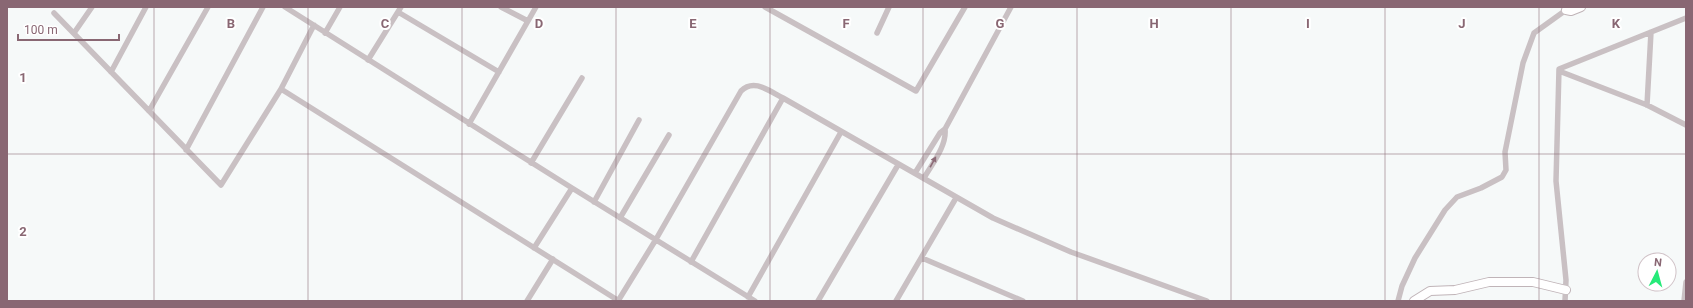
<svg xmlns="http://www.w3.org/2000/svg" width="1693" height="308" font-family="Roboto,sans-serif">
<style>
.lines{fill:none;stroke-linecap:round;stroke-linejoin:round}
.secondary-casing{stroke:#c0b4b8;stroke-width:10}
.street{stroke:#c9c0c3;stroke-width:5.5}
.secondary{stroke:#fff;stroke-width:8}
.oneway{fill:#8c6b77}
.grid{fill:none;stroke:#896773;stroke-width:1;stroke-opacity:0.55}
.grid-label{font-size:13px;text-anchor:middle;font-weight:bold;fill:#896773;stroke:#fff;stroke-width:4;stroke-linejoin:round;paint-order:stroke}
</style>
<rect width="100%" height="100%" fill="#f6f9f9"/>
<g class="lines">
<defs>
<path id="secondary" d="M1566,10L1571,11L1581,7
M1414,301L1430,291L1455,290L1489,282H1533L1566,290"/>
</defs>
<use href="#secondary" class="secondary-casing"/>
<path class="street" d="M285,7L572,188L755,301
M501,7L528,21
M765,7L916,91L965,7
M398,12L499,72
M54,13L221,185L281,89L314,25
M74,33L92,7
M325,33L340,7
M877,33L889,7
M368,60L401,7
M1559,71L1647,105L1686,125
M111,72L146,7
M281,89L619,301
M1647,105L1651,32
M149,111L208,7
M469,124L536,7
M186,150L263,7
M531,163L582,78
M915,173L940,133L945,129L1011,7
M924,178C932,164 947,146 945,129
M594,202L639,120
M620,218L669,135
M534,248L572,188
M922,258L1023,301
M691,262L783,98
M748,297L841,132
M527,301L553,259
M618,301L655,241L741,91C754,78 769,91 783,98L993,218L1071,252L1207,301
M818,301L898,165
M896,301L956,198
M1398,301L1402,286L1415,258L1445,210L1457,197L1481,188L1502,177L1506,170L1505,152L1523,63L1534,33L1566,10V7
M1565,301L1566,280L1556,181L1559,69L1686,18
M1684,301L1686,282"/>
<use href="#secondary" class="secondary"/>
</g>
<defs><path id="oneway-solid" d="M-6-.8H1V-3.2L6.5 0L1 3.2V.8H-6Z"/></defs>
<use class="oneway" href="#oneway-solid" transform="translate(933 162) rotate(-61)"/>
<path class="grid" d="M154,7V301M308,7V301M462,7V301M616,7V301M770,7V301M923,7V301M1077,7V301M1231,7V301M1385,7V301M1539,7V301M7,154H1686"/>
<g class="grid-label">
<text x="231" y="28">B</text>
<text x="385" y="28">C</text>
<text x="539" y="28">D</text>
<text x="693" y="28">E</text>
<text x="846" y="28">F</text>
<text x="1000" y="28">G</text>
<text x="1154" y="28">H</text>
<text x="1308" y="28">I</text>
<text x="1462" y="28">J</text>
<text x="1616" y="28">K</text>
<text x="23" y="82">1</text>
<text x="23" y="236">2</text>
</g>
<rect width="1693" height="308" fill="none" stroke="#896773" stroke-width="16"/>
<g transform="translate(1657 272) rotate(6)"><circle r="19" fill="#ffffff" stroke="#d0c2c7"/>
<path d="M0-3L7 15L0 10L-7 15Z" fill="#26ea79"/>
<text y="-6" font-size="11" font-weight="bold" text-anchor="middle" fill="#896773">N</text>
</g>
<path d="M18 34v6h101v-6" fill="none" stroke="#896773" stroke-width="2"/>
<text x="24" y="34" font-size="12" fill="#896773" stroke="#ffffff" stroke-width="3" paint-order="stroke">100 m</text>
</svg>
